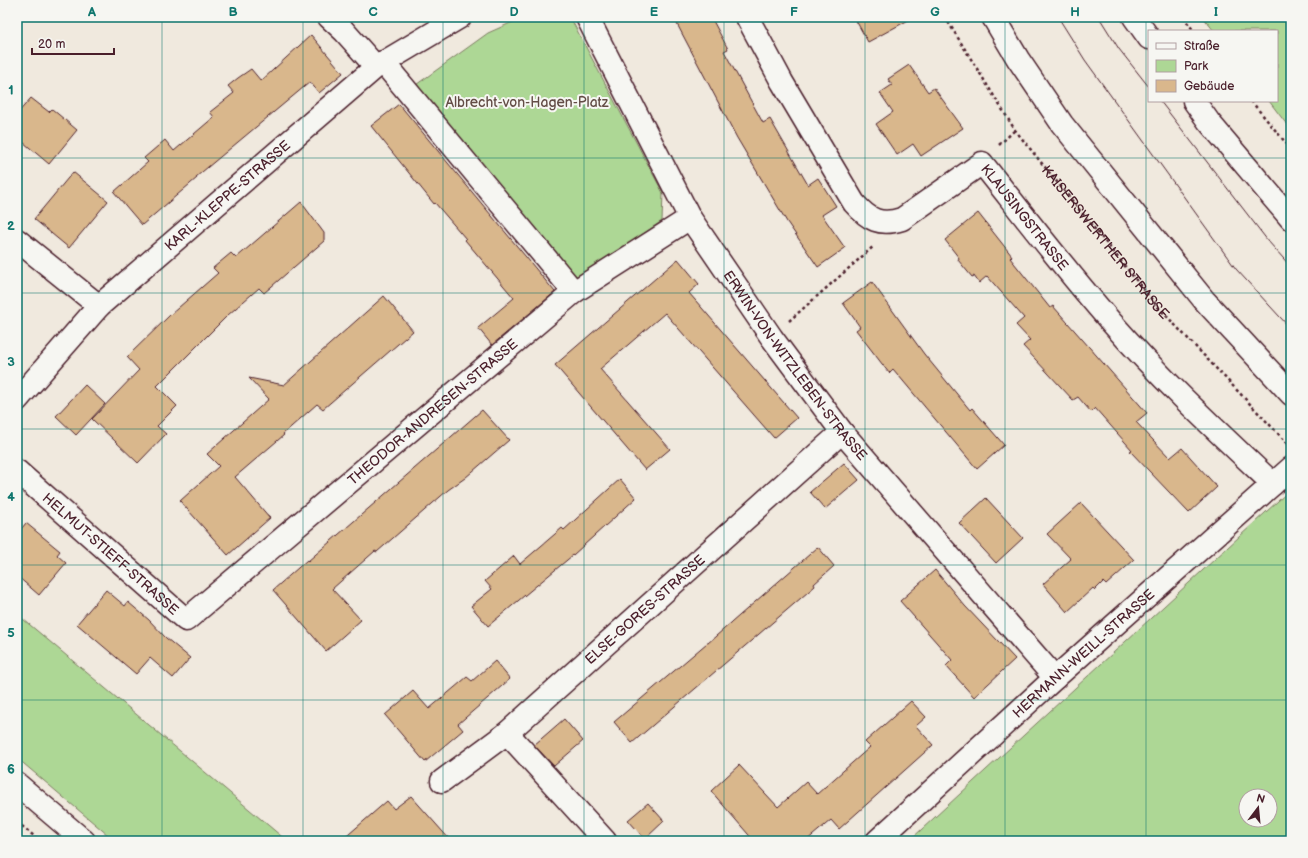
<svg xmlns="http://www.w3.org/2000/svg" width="1308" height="858" font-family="'Balsamiq Sans',sans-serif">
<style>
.green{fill:#add795;stroke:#7c7b60;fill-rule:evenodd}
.building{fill:#d9b78c;stroke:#4a1f2b}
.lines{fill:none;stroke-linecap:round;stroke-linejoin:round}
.street-casing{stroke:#4a1f2b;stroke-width:25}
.secondary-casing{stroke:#4a1f2b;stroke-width:25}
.path{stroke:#4a1f2b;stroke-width:2.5;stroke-dasharray:3 3;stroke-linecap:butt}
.street{stroke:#f6f6f2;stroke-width:22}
.secondary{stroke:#f6f6f2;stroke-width:22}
.tram{stroke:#4a1f2b;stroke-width:1}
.grid{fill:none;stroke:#0f766e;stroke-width:1;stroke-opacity:0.55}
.labels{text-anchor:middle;stroke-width:4;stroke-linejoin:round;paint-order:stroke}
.park-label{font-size:14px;fill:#634d46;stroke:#f6f6f2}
.street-label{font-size:14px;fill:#4a1f2b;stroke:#f6f6f2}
.neatline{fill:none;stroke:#0f766e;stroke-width:1.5}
.grid-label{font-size:13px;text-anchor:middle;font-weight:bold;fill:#0f766e}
</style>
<rect width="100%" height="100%" fill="#f0e9de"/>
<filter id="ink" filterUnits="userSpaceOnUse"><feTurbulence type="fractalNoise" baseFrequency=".025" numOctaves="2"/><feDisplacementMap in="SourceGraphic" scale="8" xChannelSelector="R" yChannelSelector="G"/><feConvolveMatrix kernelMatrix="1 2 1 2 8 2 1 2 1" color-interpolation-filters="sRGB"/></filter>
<g filter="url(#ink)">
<path class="green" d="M524,17H570L663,193L662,221L574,281L413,87L488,33Z
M1203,17H1291V130L1269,101H1277V31H1214Z
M1291,489V839L1289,841H909ZM1246,796H1270V820H1246Z
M17,614L287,841H115L17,758Z"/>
<path class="building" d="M691,17H711L728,49L724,51L763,123L770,119L808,185L818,178L836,206L822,215L845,248L818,267L787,222L737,138L677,24Z
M854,17H914L868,42Z
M311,35L343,73L319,93L310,82L196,177L197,178L142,225L114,192L148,162L144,158L165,140L174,151L214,117L210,112L234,93L228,86L238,78L251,69L261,81Z
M909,65L928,92L934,88L963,128L921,156L913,144L897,155L876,124L893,112L880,93L892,85L888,79Z
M31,98L49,112L52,109L77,130L49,164L17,137V114Z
M399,104L555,292L492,345L478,328L514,298L465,240L466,239L435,203L434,204L371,126Z
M73,172L108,201L69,248L34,219Z
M301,202L324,233V241L264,293L259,288L228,315L157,386L177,406L157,426L166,434L138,463L92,419L139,370L127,357L170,315L218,273L213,268L231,253L236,258Z
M978,213L1012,256L1010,258L1050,308L1053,306L1147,413L1136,422L1170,458L1182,448L1217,487L1189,513L1130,451L1132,450L1095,408L1091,412L1078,397L1073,400L1023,346L1030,340L1016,325L1024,318L987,276L979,283L974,276L972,277L958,260L959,258L945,240Z
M678,259L699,284L689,293L797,418L774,438L665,313L600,369L670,449L645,470L555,365Z
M872,282L924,354L970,410L972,408L1004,445L977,469L893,369L889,373L856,330L860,327L843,303Z
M384,296L413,331L323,409L317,404L283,434L284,435L235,477L270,518L228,555L180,501L219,466L207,454L269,399L249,378L284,385Z
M85,385L105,404L76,435L56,416Z
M482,410L509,440L465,478L448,490L377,552L375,551L332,589L361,620L326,651L273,590L307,560L308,561Z
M844,463L859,480L825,509L810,492Z
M620,479L636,498L573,555L488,626L471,606L492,589L485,581L514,556L520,564L562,528L564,530Z
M986,498L1023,538L996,563L959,523Z
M1081,503L1134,560L1106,585L1103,582L1095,590L1093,588L1067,612L1043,584L1071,559L1047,534Z
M26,523L60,551L57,555L66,563L39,595L17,576V534Z
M818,547L834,566L814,584L815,586L632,743L614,722L707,643H708Z
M935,570L965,606L1015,659L974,697L946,666L952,660L900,601Z
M106,590L125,606L128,602L149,620L166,638L190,658L173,678L150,658L136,674L77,624Z
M495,661L510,679L458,724L463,730L425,762L385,715L413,691L429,709L467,677L472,681Z
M911,701L926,717L916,726L933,745L839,829L831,820L806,841H754L711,791L739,765L778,807L806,782L817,794L870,747L865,742Z
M564,719L583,741L554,766L534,745Z
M411,796L451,841H341L387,801L394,809Z
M648,803L664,821L645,839L628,820Z"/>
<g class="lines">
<defs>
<g id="street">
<path d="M329,17L344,31L376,67"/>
<path id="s2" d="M587,17L690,218L772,338L842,432L1055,678"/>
<path id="s3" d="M747,17L782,82L854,203C869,220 880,226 902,219L982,163C1025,217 1067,272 1112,323C1162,380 1218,432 1273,484"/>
<path d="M383,62L574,292"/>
<path d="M17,240L99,306"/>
<path id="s4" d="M17,400L99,306L376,67L460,17"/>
<path id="s5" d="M17,471L186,620L574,292L690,218"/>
<path d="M507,733L605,841"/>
<path id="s6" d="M442,781L507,733L842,432"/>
<path id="s7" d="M877,841L1055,678L1291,468"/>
</g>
<path id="secondary" d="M993,17L1018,59L1062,124L1204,300L1291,394
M1134,17L1149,38
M1194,101L1209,122L1291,219
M17,784L84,841"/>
</defs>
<use href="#street" class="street-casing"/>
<use href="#secondary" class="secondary-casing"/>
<g class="path">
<path id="s1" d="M945,17L1015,130L1157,306L1288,444"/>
<path d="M1183,17L1194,31"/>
<path d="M1251,101L1291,149"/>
<path d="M999,145L1015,130"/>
<path d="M789,321L874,246"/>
<path d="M17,822L40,841"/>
</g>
<use href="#street" class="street"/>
<use href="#secondary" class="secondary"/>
<path class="tram" d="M1058,17L1085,60L1236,269L1291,329
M1099,17L1119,49L1149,87
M1160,101L1268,241L1291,267"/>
</g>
</g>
<path class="grid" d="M162,17V841M303,17V841M443,17V841M584,17V841M724,17V841M865,17V841M1005,17V841M1146,17V841M17,158H1291M17,293H1291M17,429H1291M17,565H1291M17,700H1291"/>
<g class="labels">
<g class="park-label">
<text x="527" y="107">Albrecht-von-Hagen-Platz</text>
</g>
<g class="street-label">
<text dy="5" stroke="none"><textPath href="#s4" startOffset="294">KARL-KLEPPE-STRASSE</textPath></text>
<text dy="5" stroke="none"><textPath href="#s3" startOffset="436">KLAUSINGSTRASSE</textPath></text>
<text dy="5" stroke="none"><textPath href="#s1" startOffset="277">KAISERSWERTHER STRASSE</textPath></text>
<text dy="5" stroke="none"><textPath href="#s2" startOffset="407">ERWIN-VON-WITZLEBEN-STRASSE</textPath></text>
<text dy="5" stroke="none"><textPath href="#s5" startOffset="548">THEODOR-ANDRESEN-STRASSE</textPath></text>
<text dy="5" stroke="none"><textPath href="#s5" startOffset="125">HELMUT-STIEFF-STRASSE</textPath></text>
<text dy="5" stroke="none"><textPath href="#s6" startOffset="266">ELSE-GORES-STRASSE</textPath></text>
<text dy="5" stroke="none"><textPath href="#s7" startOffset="279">HERMANN-WEILL-STRASSE</textPath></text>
</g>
</g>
<rect width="1308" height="858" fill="none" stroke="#f6f6f2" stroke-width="44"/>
<rect x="1148" y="30" width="130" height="72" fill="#f6f6f2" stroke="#b1a0a2"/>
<rect x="1156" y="43" width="20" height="6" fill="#f6f6f2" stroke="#b1a0a2"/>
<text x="1184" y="50" font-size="12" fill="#4a1f2b">Straße</text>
<rect x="1156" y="60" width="20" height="12" fill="#add795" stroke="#b1a0a2"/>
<text x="1184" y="70" font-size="12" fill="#4a1f2b">Park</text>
<rect x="1156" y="80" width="20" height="12" fill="#d9b78c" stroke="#b1a0a2"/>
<text x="1184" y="90" font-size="12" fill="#4a1f2b">Gebäude</text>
<g transform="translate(1258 808) rotate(16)"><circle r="19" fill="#f6f6f2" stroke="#b1a0a2"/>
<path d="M0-3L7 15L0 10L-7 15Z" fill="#4a1f2b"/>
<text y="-6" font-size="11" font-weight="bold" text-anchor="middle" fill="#4a1f2b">N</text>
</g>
<path d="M32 48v6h82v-6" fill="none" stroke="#4a1f2b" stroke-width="2"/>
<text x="38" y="48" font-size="12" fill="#4a1f2b" stroke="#f6f6f2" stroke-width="3" paint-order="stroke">20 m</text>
<rect x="22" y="22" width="1264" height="814" class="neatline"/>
<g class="grid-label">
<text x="92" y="16">A</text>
<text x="233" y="16">B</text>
<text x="373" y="16">C</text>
<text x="514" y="16">D</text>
<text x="654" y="16">E</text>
<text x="794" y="16">F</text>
<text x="935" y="16">G</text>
<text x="1075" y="16">H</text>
<text x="1216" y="16">I</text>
<text x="11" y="94">1</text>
<text x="11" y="230">2</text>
<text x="11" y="366">3</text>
<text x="11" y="501">4</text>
<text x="11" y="637">5</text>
<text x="11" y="773">6</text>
</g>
</svg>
